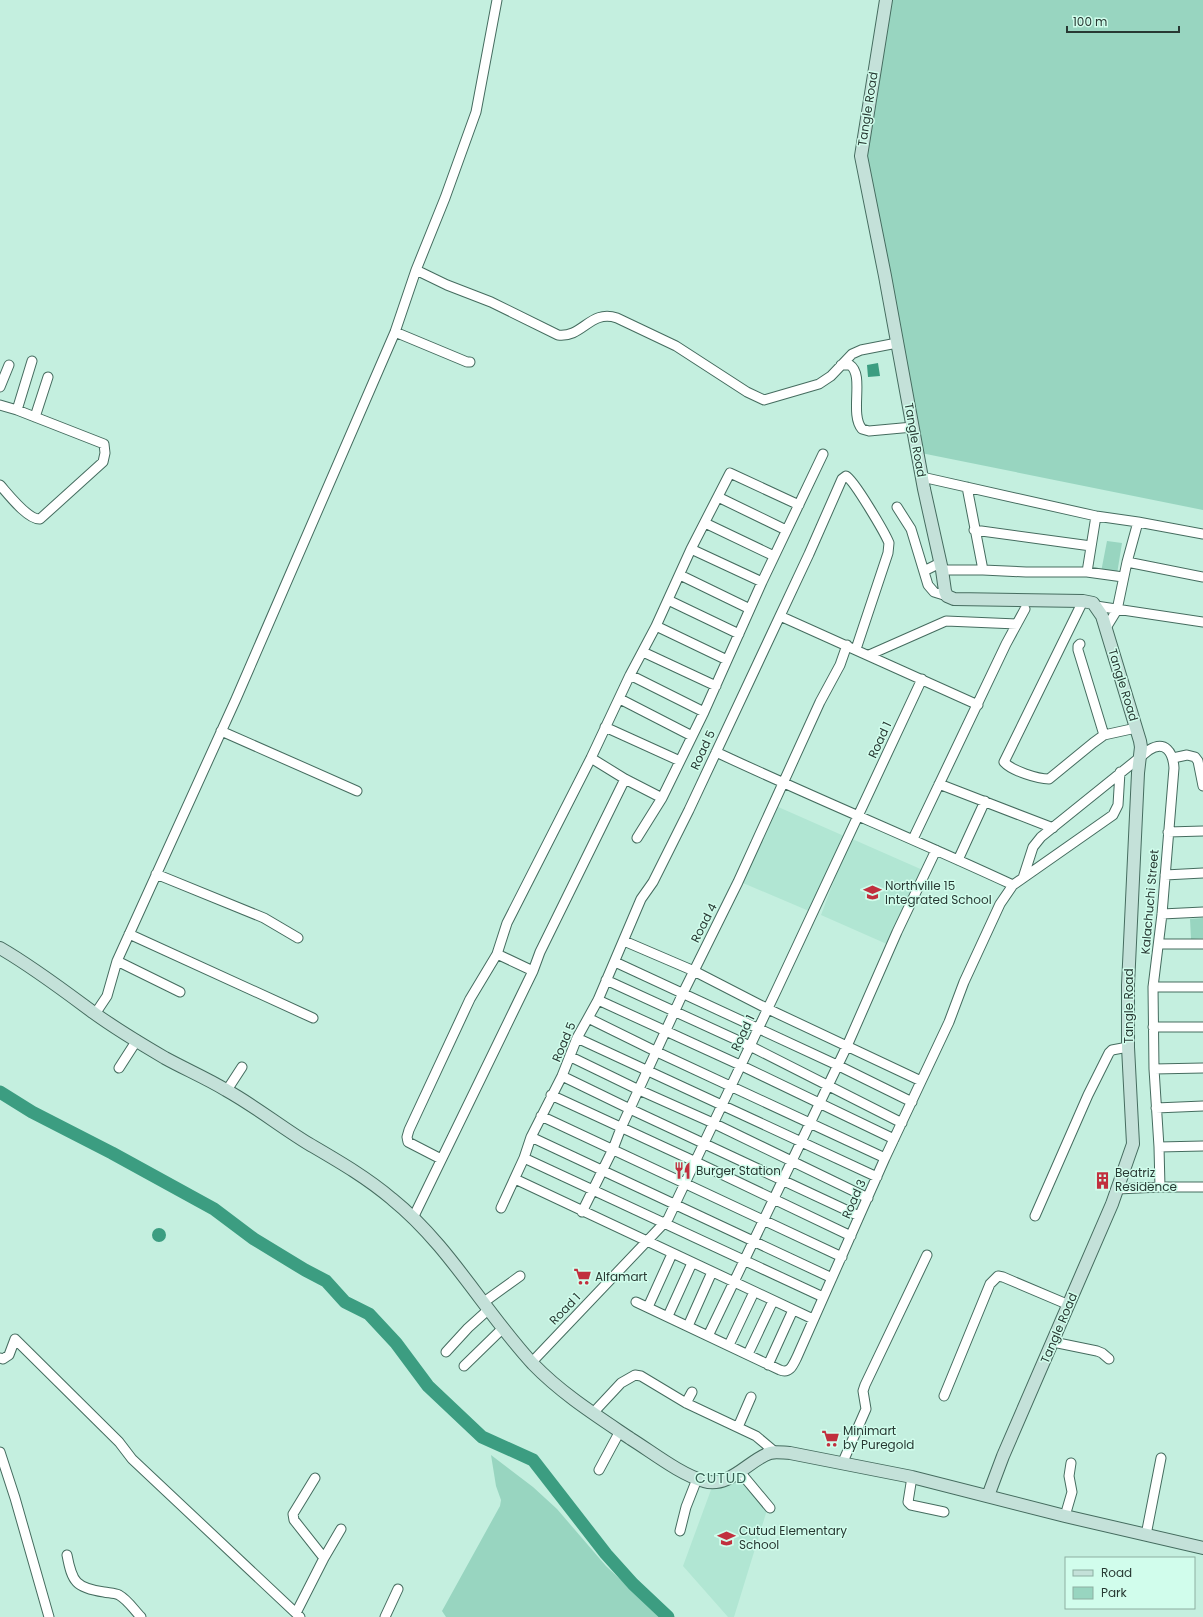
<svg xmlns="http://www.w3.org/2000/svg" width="1203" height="1617" font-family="Poppins,sans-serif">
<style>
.built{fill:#b1e6d3}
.green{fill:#98d5c0}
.water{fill:#3c9d81}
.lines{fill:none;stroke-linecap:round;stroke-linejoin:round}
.river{stroke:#3c9d81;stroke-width:13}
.street-casing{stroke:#456c5f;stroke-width:11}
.secondary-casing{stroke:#456c5f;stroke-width:14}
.street{stroke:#fff;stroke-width:9}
.secondary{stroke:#c4e1d9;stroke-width:12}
.labels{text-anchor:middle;stroke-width:3;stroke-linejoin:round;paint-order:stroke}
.street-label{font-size:12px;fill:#283933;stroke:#d1fdec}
.poi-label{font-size:12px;fill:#283933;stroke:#d1fdec;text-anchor:start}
.quarter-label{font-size:14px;letter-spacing:1px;fill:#396154;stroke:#d1fdec}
</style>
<rect width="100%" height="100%" fill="#c4efdf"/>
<path class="built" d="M776,806L844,836L809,911L743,883Z
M850,838L925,871L889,945L821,915Z
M741,1474L767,1510L734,1617H728L683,1566L712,1487Z"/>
<path class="green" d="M891,0H1203V510L921,453L866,157Z
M1107,541L1122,543L1117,574L1101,572Z
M1203,918V938L1191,939L1190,919Z
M491,1455L533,1487L557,1509L606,1566L660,1617H446L442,1611L500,1506L501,1500L496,1486Z"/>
<path class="water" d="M878,363L880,376L868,377L867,365Z
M152 1235a7 7 0 1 1 14 0a7 7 0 1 1-14 0Z"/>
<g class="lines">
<path class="river" d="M0,1092L32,1112L112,1153L214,1209L254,1239L305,1270L326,1281L345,1302L369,1314L396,1343L428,1386L482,1437L533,1460L606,1554L633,1584L668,1617"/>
<defs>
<path id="street" d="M416,270L447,285L491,302L558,335C583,338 590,309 617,318L676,346L747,392L764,400L819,384L831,376L852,354L861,350L897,343
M395,332L467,362H470
M841,365H850C865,375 849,414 862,429L869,431L913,427
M0,387L9,365
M0,405L17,410L104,444L105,453L103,462L40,519C28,520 8,494 0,485
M17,410L32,361
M35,417L48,377
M922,477L1096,516L1138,522L1203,534
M967,487L983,570L1026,572H1087L1123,577
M718,497L786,530
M897,507L911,529L928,585L934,592L947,596
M705,523L774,556
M974,530L1091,546
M691,549L762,582
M1127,562L1203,577
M942,570H983
M924,571L940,563
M1087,572L1096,516
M680,575L750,609
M668,600L739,634
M1083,601L1004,762C1012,771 1038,779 1049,779L1093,743L1104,735L1136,728
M1096,606L1203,622
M780,616L978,705
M656,626L727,660
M1106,628L1117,610L1127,562L1138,522
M1080,644L1078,646V650L1104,735
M643,652L716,686
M869,655L946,621L1017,624
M630,675L704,712
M620,699L692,736
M605,727L680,761
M221,731L357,791
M716,752C814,798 914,839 1013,885
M591,758L625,779L662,798
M1173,758L1187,755L1195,757L1198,761L1203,786
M939,784L1053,828
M1168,832L1203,831
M637,838L662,798L704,712L762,582L823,454
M913,839L1006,644L1025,609
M958,860L985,801
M156,874L264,918L298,938
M1165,875L1203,873
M1023,878L1033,847L1041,837L1149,750C1165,740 1173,752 1174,768L1162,914L1153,987L1154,1069L1159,1147L1160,1187
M1162,914L1203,912
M129,934L313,1018
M624,941L694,971L768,1009L921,1081
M1159,944H1203
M497,954L533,971
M117,961L180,992
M615,962L837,1065L912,1102
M606,980L750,1046L902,1123
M1153,987H1203
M598,1000L740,1065L894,1139
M95,1014L107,996L117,961L236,699L395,332L416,270L445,198L476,112L497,0
M588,1018L657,1052L885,1158
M1153,1027H1203
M577,1038L877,1177
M571,1057L639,1090L713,1123L868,1198
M119,1068L137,1040
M1154,1069L1203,1068
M562,1076L630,1109L859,1216
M227,1090L242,1067
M551,1095L696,1162L851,1236
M1156,1108L1203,1106
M541,1116L842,1257
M531,1137L832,1278
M1159,1147L1203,1146
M524,1158L823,1297
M441,1159L408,1142L407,1137L409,1130L470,999L497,954L507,923L591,758L630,675L656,626L691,549L730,473L799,505
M515,1179L813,1319
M1118,1189L1160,1187H1203
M501,1208L524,1158L531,1137L562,1076L577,1038L598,1000L641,899L653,882L689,810L809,554L842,479L846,476C854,480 885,533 889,543L888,553L856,649
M582,1212L613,1149L621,1128L683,993L738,882L820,702L840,665L847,645
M1035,1216L1088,1095L1109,1053L1112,1050L1128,1047
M413,1218L533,971L540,952L625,779
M484,1302L520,1276
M636,1302L780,1370C790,1374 793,1365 797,1357L885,1158L949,1022L964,982L1000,904L1013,885L1113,815L1118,805L1120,772
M648,1307L672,1254
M668,1316L692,1263
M688,1326L712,1272
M708,1336L847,1046L897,932L936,850
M15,1339L119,1442L132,1459L300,1617
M1053,1342L1097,1351L1102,1353L1109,1359
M729,1345L754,1292
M446,1352L468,1328L489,1309
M748,1354L773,1301
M0,1358L3,1359L9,1355L15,1339
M532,1362L668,1219L778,987L922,679
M768,1365L793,1310
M464,1366L503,1328
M944,1396L990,1284L998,1276L1003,1277L1069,1305
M686,1403L692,1392
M593,1413L621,1383L635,1375L641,1376L686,1403L756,1436L775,1452
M738,1427L751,1397
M0,1452L15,1498L49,1617
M842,1464L866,1409L863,1391L865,1385L927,1255
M599,1470L620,1431
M740,1472L770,1508
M912,1477L908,1502L911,1505L944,1512
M315,1478L293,1514L294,1520L324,1558
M1065,1516L1072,1492L1069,1476L1071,1463
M680,1531L686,1507L697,1479
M1146,1535L1161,1458
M67,1555C72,1582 76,1588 104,1592C109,1593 115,1593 119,1595C128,1600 134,1610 141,1617
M296,1613L324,1558L341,1529
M385,1617L398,1589"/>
<path id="secondary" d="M886,0L861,156L885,276L924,489L942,570L945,591L947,596L954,599L1083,601L1093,603L1102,616L1140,741L1141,747L1138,773L1128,985V1047L1133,1144L1112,1204L1003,1456L988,1496
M0,948C33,967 63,990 94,1013C116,1029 141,1044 165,1058C185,1069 206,1078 226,1090C255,1106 281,1127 309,1144C338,1161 366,1177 392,1199C449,1245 484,1311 533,1364C562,1394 597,1416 631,1439C652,1452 681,1475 704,1481C729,1489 750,1459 770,1453C776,1451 784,1453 790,1453L912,1477L1065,1516L1203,1548"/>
</defs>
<use href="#street" class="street-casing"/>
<use href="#secondary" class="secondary-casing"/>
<use href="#street" class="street"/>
<use href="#secondary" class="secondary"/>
</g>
<defs>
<symbol id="school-bare" viewBox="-9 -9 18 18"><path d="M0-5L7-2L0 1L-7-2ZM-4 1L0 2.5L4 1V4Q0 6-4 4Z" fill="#c1303e" stroke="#d1fdec" stroke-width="2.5" paint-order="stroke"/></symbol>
<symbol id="restaurant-bare" viewBox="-9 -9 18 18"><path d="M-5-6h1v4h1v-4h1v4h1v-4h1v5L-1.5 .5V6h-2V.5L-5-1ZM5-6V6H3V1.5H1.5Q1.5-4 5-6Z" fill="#c1303e" stroke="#d1fdec" stroke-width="2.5" paint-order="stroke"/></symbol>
<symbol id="building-bare" viewBox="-9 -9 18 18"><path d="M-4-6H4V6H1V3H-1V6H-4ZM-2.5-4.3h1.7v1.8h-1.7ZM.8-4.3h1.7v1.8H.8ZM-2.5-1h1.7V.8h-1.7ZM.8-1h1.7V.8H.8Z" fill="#c1303e" stroke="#d1fdec" stroke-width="2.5" paint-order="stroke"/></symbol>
<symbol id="supermarket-bare" viewBox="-9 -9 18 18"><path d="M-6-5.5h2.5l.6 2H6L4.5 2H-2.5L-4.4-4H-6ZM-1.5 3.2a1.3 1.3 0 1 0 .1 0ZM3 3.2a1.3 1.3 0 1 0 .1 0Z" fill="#c1303e" stroke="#d1fdec" stroke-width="2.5" paint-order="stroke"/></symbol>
</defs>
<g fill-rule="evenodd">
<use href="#school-bare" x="860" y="880" width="25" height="25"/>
<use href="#restaurant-bare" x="670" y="1158" width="25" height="25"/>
<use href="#building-bare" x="1090" y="1168" width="25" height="25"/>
<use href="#supermarket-bare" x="570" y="1264" width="25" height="25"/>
<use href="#supermarket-bare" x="818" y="1426" width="25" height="25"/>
<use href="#school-bare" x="714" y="1526" width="25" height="25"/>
</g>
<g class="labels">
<g class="street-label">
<text transform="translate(868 109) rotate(-81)" y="4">Tangle Road</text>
<text transform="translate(915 440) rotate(80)" y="4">Tangle Road</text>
<text transform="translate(1123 685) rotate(73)" y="4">Tangle Road</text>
<text transform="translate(880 740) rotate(-65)" y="4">Road 1</text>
<text transform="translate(703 750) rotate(-65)" y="4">Road 5</text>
<text transform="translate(1150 902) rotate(-85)" y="4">Kalachuchi Street</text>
<text transform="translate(704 923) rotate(-63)" y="4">Road 4</text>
<text transform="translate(1129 1006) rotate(-90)" y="4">Tangle Road</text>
<text transform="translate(743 1033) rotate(-64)" y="4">Road 1</text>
<text transform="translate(564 1042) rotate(-67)" y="4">Road 5</text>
<text transform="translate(854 1199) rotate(-66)" y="4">Road 3</text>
<text transform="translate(565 1309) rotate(-46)" y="4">Road 1</text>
<text transform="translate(1059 1328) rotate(-67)" y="4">Tangle Road</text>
</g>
<g class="poi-label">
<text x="885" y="890">Northville 15<tspan x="885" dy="14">Integrated School</tspan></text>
<text x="696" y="1175">Burger Station</text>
<text x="1115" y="1177">Beatriz<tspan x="1115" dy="14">Residence</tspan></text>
<text x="595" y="1281">Alfamart</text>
<text x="843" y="1435">Minimart<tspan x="843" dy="14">by Puregold</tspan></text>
<text x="739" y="1535">Cutud Elementary<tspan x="739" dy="14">School</tspan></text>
</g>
<g class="quarter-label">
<text x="721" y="1483">CUTUD</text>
</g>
</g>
<rect x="1065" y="1557" width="130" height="52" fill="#d1fdec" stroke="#8dafa2"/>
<rect x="1073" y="1570" width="20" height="6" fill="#c4e1d9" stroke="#8dafa2"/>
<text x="1101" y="1577" font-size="12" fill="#283933">Road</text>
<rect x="1073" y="1587" width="20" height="12" fill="#98d5c0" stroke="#8dafa2"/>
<text x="1101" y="1597" font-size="12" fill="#283933">Park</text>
<path d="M1067 26v6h112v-6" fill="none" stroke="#283933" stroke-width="2"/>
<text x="1073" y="26" font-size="12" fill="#283933" stroke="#d1fdec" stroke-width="3" paint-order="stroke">100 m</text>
</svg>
